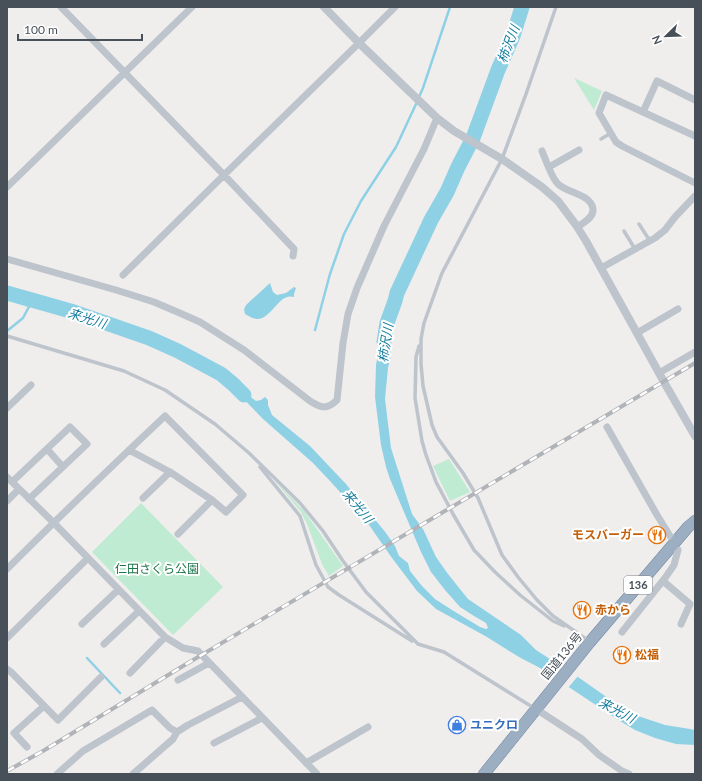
<svg xmlns="http://www.w3.org/2000/svg" width="702" height="781" font-family="Lato,'Noto Sans JP',sans-serif">
<style>
.green{fill:#beebd1}
.water{fill:#8ed1e5}
.pier{fill:#f0eded}
.lines{fill:none;stroke-linecap:round;stroke-linejoin:round}
.stream{stroke:#8ed1e5;stroke-width:2.5}
.river{stroke:#8ed1e5;stroke-width:15}
.trunk-casing{stroke:#748aa5;stroke-width:12}
.service{stroke:#bdc4cc;stroke-width:3.5}
.minor{stroke:#bdc4cc;stroke-width:7}
.tertiary{stroke:#bdc4cc;stroke-width:8}
.trunk{stroke:#9caec2;stroke-width:11}
.rail-casing{stroke:#b0b3b7;stroke-width:4}
.rail{stroke:#fff;stroke-width:2.5;stroke-dasharray:8;stroke-linecap:butt}
.labels{text-anchor:middle;stroke-width:4;stroke-linejoin:round;paint-order:stroke}
.shield{fill:#fff;stroke:#7e848b;stroke-width:1}
.shield-label{font-size:11px;font-weight:bold;fill:#475059}
.food-label{font-size:12px;font-weight:bold;fill:#c56008;stroke:#fff;text-anchor:start}
.park-label{font-size:12px;fill:#1d754b;stroke:#fff}
.street-label{font-size:12px;fill:#475059;stroke:#fff}
.shop-label{font-size:12px;font-weight:bold;fill:#366cbe;stroke:#fff;text-anchor:start}
.water-label{font-size:13px;font-style:italic;fill:#167e9d;stroke:#fff}
</style>
<rect width="100%" height="100%" fill="#f0eded"/>
<path class="green" d="M574,78L602,91L594,110Z
M449,459L470,492L450,501L433,466Z
M274,480L304,511L343,566L329,576L322,564L307,524L301,512Z
M141,503L223,587L173,635L92,552Z"/>
<path class="water" d="M270,283L273,292L277,295L286,293L294,287L296,288L294,294V297C279,292 272,319 257,319C253,319 249,316 245,314L244,309L246,305Z
M384,321L391,323L390,340L391,355L388,368L385,399L391,448L412,514L423,529L436,557L448,574L468,599L521,635L536,650L578,677L615,703L635,715L665,725L690,729L695,730V745L676,744L655,738L635,730L620,721L540,668L519,657L487,637L436,609L417,591L392,558L367,522L330,481L313,463L263,419L229,384L232,379C240,386 247,395 256,401L261,400L265,397L268,400V405L272,415L310,446L346,484L386,533L395,546L399,556L408,563L410,571L422,586L435,599L452,610L480,627L486,629L488,628L486,623L474,616L460,607L445,590L431,572L421,552L390,479L386,467L381,445L375,397L376,365Z"/>
<path class="pier" d="M559,662L579,675L567,689L548,676Z"/>
<g class="lines">
<path class="stream" d="M419,97L423,88L450,7
M315,330L330,274L344,234L361,201L396,147L417,102
M7,331L23,318L32,301
M87,658L120,693"/>
<path class="river" d="M7,293L74,312L149,338L178,351L221,374L233,384L244,395
M384,342L387,323L395,301L397,293L431,220L447,192L458,167L473,138L498,70L513,36L522,7"/>
<defs>
<path id="trunk" d="M484,774L590,642L688,527L695,521"/>
</defs>
<use href="#trunk" class="trunk-casing"/>
<path class="service" d="M556,7L526,94L502,159L442,273L424,323L421,339V364L423,386L432,425L437,437L463,473L478,498L502,555L518,577L537,600L553,616L589,641
M601,139L611,133
M639,224L650,241
M624,231L635,249
M7,336L124,371L165,390L215,424L249,453L300,503L323,531L343,561L366,592L418,644
M419,346L416,357L415,398L422,441L426,455L436,482L453,514L474,550L495,572L520,595L553,621L564,626
M260,467L300,516L316,565L328,587L339,595L412,641
M418,644L444,652L534,708"/>
<path class="minor" d="M61,7L224,175L294,249L293,256
M643,112L657,81L695,100
M695,136L606,95L599,113L616,142L622,146L695,183
M542,151C545,158 552,179 558,184C567,193 591,194 593,209C594,217 584,223 577,227
M549,167L579,150
M7,187L192,7
M7,259L116,290L154,302L182,314L200,322L244,350L310,401C321,408 327,410 337,400L343,343L348,314L357,288L384,226L424,149L437,118
M601,268L655,238L665,230L675,217L695,196
M123,275L224,175L359,43L395,7
M637,333L678,309
M659,373L695,352
M7,408L31,385
M607,427L657,515L670,536L676,542
M47,449L63,467
M7,477L54,523L165,637L183,648L198,651L317,774
M12,482L70,427L87,444L29,499
M143,498L170,472
M7,501L19,489
M178,534L212,500
M7,569C59,517 112,466 165,416L243,495L226,512L212,500L170,472L129,450
M663,581L690,604L681,624
M82,624L118,590
M622,632L665,578L674,565L678,550
M7,638L88,558
M104,644L139,611
M7,669L11,672L58,720L101,677
M130,673L165,637
M178,680L209,663
M536,709L582,739L599,755L622,771L629,774
M214,743L262,718
M27,747L14,733L44,706
M306,763L368,727
M57,774L83,751L152,710L170,728L177,732L188,725L242,697
M133,774L173,739L177,732"/>
<path class="tertiary" d="M324,7L359,43L437,118L454,131L502,159L542,187L558,201L576,225L586,241L664,382L695,436"/>
<use href="#trunk" class="trunk"/>
<defs>
<path id="rail" d="M7,771L43,751L183,666L695,363"/>
</defs>
<use href="#rail" class="rail-casing"/>
<use href="#rail" class="rail"/>
</g>
<defs>
<symbol id="restaurant-ring" viewBox="-11 -11 22 22"><circle r="9.5" fill="#fff" stroke="#e8710a" stroke-width="1.5"/><path d="M-5-6h1v4h1v-4h1v4h1v-4h1v5L-1.5 .5V6h-2V.5L-5-1ZM5-6V6H3V1.5H1.5Q1.5-4 5-6Z" fill="#e8710a"/></symbol>
<symbol id="shop-ring" viewBox="-11 -11 22 22"><circle r="9.5" fill="#fff" stroke="#3f7fe0" stroke-width="1.5"/><path d="M-5-2.5h2.3a2.7 3.5 0 0 1 5.4 0H5L5.5 6h-11ZM-1.5-2.5h3a1.5 2.3 0 0 0-3 0Z" fill="#3f7fe0"/></symbol>
</defs>
<g fill-rule="evenodd">
<use href="#restaurant-ring" x="647" y="525" width="20" height="20"/>
<use href="#restaurant-ring" x="572" y="600" width="20" height="20"/>
<use href="#restaurant-ring" x="612" y="645" width="20" height="20"/>
<use href="#shop-ring" x="447" y="715" width="20" height="20"/>
</g>
<g class="labels">
<rect class="shield" x="624" y="576" width="28" height="18" rx="3"/>
<g class="shield-label">
<text x="638" y="589">136</text>
</g>
<g class="food-label">
<text x="644" y="539" text-anchor="end">モスバーガー</text>
<text x="595" y="614">赤から</text>
<text x="635" y="659">松福</text>
</g>
<g class="park-label">
<text x="157" y="573">仁田さくら公園</text>
</g>
<g class="street-label">
<text transform="translate(562 656) rotate(-51)" y="4">国道136号</text>
</g>
<g class="shop-label">
<text x="470" y="729">ユニクロ</text>
</g>
<g class="water-label">
<text transform="translate(508 44) rotate(-69)" y="5">柿沢川</text>
<text transform="translate(87 318) rotate(18)" y="5">来光川</text>
<text transform="translate(385 343) rotate(-81)" y="5">柿沢川</text>
<text transform="translate(358 506) rotate(50)" y="5">来光川</text>
<text transform="translate(617 710) rotate(28)" y="5">来光川</text>
</g>
</g>
<rect width="702" height="781" fill="none" stroke="#475059" stroke-width="16"/>
<g transform="translate(666 36) rotate(247)" stroke="#ffffff" stroke-width="3" paint-order="stroke">
<path d="M0-3L7 15L0 10L-7 15Z" fill="#475059"/>
<text y="-6" font-size="11" font-weight="bold" text-anchor="middle" fill="#475059">N</text>
</g>
<path d="M18 34v6h124v-6" fill="none" stroke="#475059" stroke-width="2"/>
<text x="24" y="34" font-size="12" fill="#475059" stroke="#ffffff" stroke-width="3" paint-order="stroke">100 m</text>
</svg>
